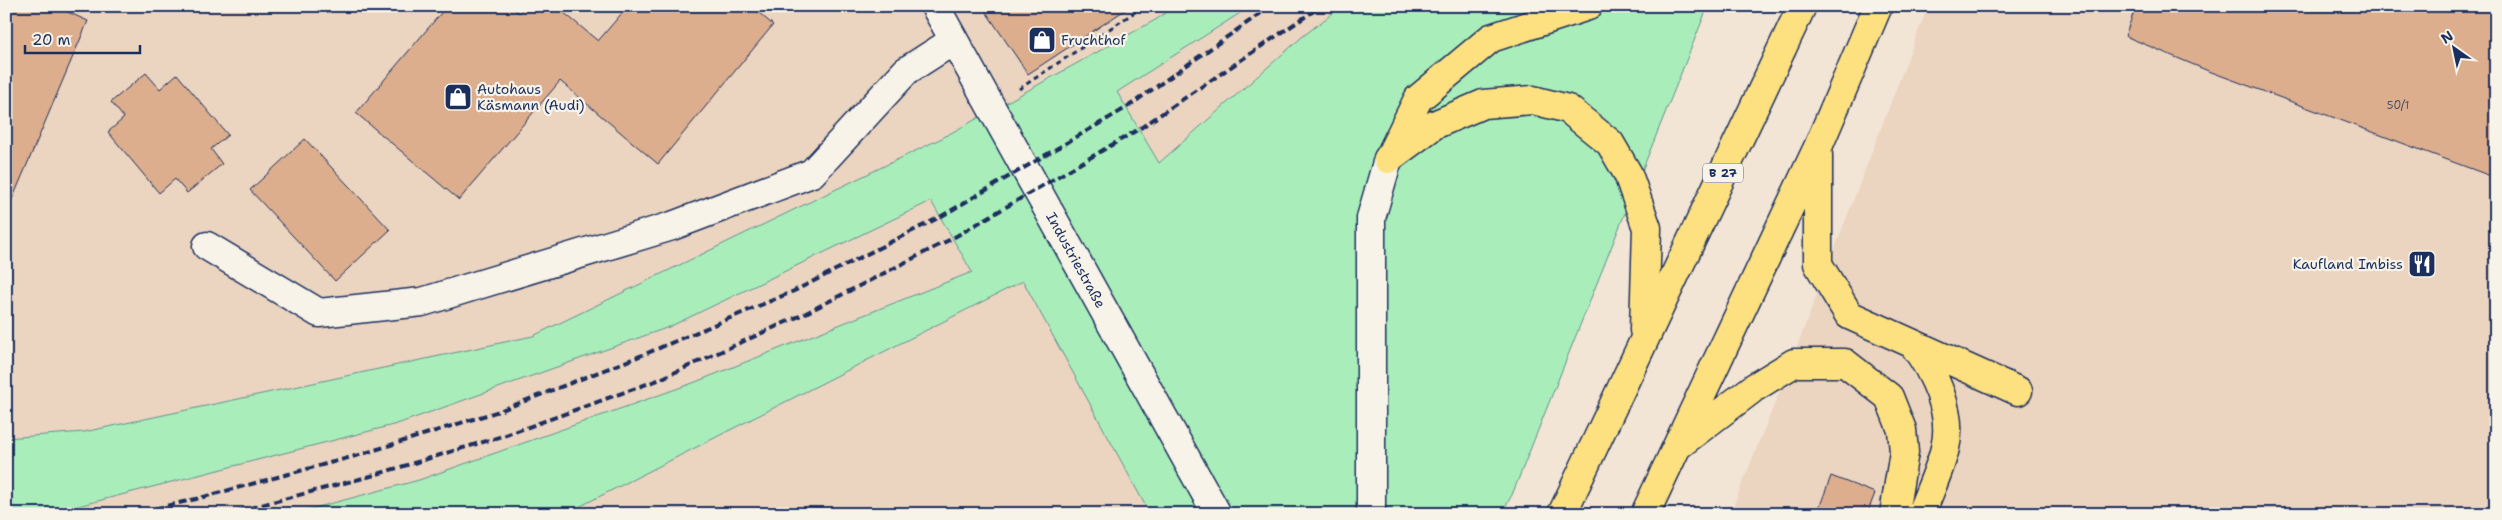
<svg xmlns="http://www.w3.org/2000/svg" width="2502" height="520" font-family="'Shantell Sans',sans-serif">
<style>
.built{fill:#ebd4c0}
.green{fill:#a9eeba;stroke:#628e8c}
.building{fill:#dcae8d;stroke:#1b2f5e}
.lines{fill:none;stroke-linecap:round;stroke-linejoin:round}
.minor-casing{stroke:#1b2f5e;stroke-width:31}
.highway-casing{stroke:#1b2f5e;stroke-width:31}
.path{stroke:#1b2f5e;stroke-width:3;stroke-dasharray:5 4;stroke-linecap:butt}
.minor{stroke:#f7f3e8;stroke-width:28}
.highway{stroke:#fde080;stroke-width:28}
.rail{stroke:#1b2f5e;stroke-width:4;stroke-dasharray:8 4;stroke-linecap:butt}
.labels{text-anchor:middle;stroke-width:4.5;stroke-linejoin:round;paint-order:stroke}
.number-label{font-size:11px;fill:#4b4f6a}
.shield{fill:#f7f3e8;stroke:#5d6a87;stroke-width:1}
.shield-label{font-size:12px;font-weight:bold;fill:#1b2f5e}
.poi-label{font-size:14px;fill:#1b2f5e;stroke:#f7f3e8;text-anchor:start}
.street-label{font-size:14px;fill:#1b2f5e;stroke:#f7f3e8}
</style>
<rect width="100%" height="100%" fill="#f2e5d6"/>
<filter id="ink" filterUnits="userSpaceOnUse"><feTurbulence type="fractalNoise" baseFrequency=".02" numOctaves="2"/><feDisplacementMap in="SourceGraphic" scale="10" xChannelSelector="R" yChannelSelector="G"/><feConvolveMatrix kernelMatrix="1 2 1 2 8 2 1 2 1" color-interpolation-filters="sRGB"/></filter>
<g filter="url(#ink)">
<path class="built" d="M6,6H1175L1157,19L942,138L533,336L84,432L6,438Z
M1251,6H1342L1302,37L1159,163L1117,92Z
M1928,6H2496V514H1730L1783,383Z
M931,201L972,272L693,383L419,480L292,514H47L397,424L669,327Z
M1024,281L1150,514H565Z"/>
<path class="green" d="M1175,6H1251L1117,92L1159,163L1302,37L1342,6H1708L1512,495L1501,514H1150L1023,281L565,514H292L419,480L693,383L972,272L931,201L669,327L397,424L47,514H6V438L84,432L533,336L942,138L1157,19Z"/>
<path class="building" d="M6,6H54L88,21L6,214Z
M447,6H511L519,13L525,6H556L598,41L628,6H751L773,25L658,164L560,81L459,200L356,113Z
M982,6H1131L1028,74Z
M2136,6H2496V178L2206,70L2125,36Z
M146,73L160,89L177,74L228,135L211,149L222,164L187,193L175,179L159,193L108,132L124,118L111,102Z
M305,139L390,230L335,281L250,190Z
M1831,476L1875,493L1867,514H1817Z"/>
<g class="lines">
<defs>
<path id="minor" d="M935,6L1217,514
M207,246L319,313L422,302L672,226L812,173L906,71L953,41
M1371,514V218L1388,159"/>
<path id="highway" d="M1391,154L1418,99L1491,38L1588,6
M1818,155V264L1849,315L2018,391
M1388,159L1434,125L1483,104L1533,100L1568,109L1610,143L1628,174L1647,228L1644,330
M1913,344C1934,372 1954,413 1945,448C1940,470 1929,492 1921,514
M1680,444L1755,387L1794,363H1845L1889,397L1902,430L1904,452L1894,514
M1562,514L1802,6
M1645,514L1818,147L1878,6"/>
</defs>
<use href="#minor" class="minor-casing"/>
<use href="#highway" class="highway-casing"/>
<path class="path" d="M1019,89L1144,6"/>
<use href="#minor" class="minor"/>
<use href="#highway" class="highway"/>
<path class="rail" d="M132,514L196,499L359,455L499,411L645,354L794,291L940,217L1126,108L1271,6
M227,514L371,476L506,435L658,380L806,313L953,238L1139,129L1321,6"/>
</g>
</g>
<defs>
<symbol id="shop-square" viewBox="-11 -11 22 22"><rect x="-9" y="-9" width="18" height="18" rx="4" fill="#1b2f5e" stroke="#f7f3e8"/><path d="M-5-2.5h2.3a2.7 3.5 0 0 1 5.4 0H5L5.5 6h-11ZM-1.5-2.5h3a1.5 2.3 0 0 0-3 0Z" fill="#fff"/></symbol>
<symbol id="restaurant-square" viewBox="-11 -11 22 22"><rect x="-9" y="-9" width="18" height="18" rx="4" fill="#1b2f5e" stroke="#f7f3e8"/><path d="M-5-6h1v4h1v-4h1v4h1v-4h1v5L-1.5 .5V6h-2V.5L-5-1ZM5-6V6H3V1.5H1.5Q1.5-4 5-6Z" fill="#fff"/></symbol>
</defs>
<g fill-rule="evenodd">
<use href="#shop-square" x="1026" y="24" width="32" height="32"/>
<use href="#shop-square" x="442" y="81" width="32" height="32"/>
<use href="#restaurant-square" x="2406" y="248" width="32" height="32"/>
</g>
<g class="labels">
<g class="number-label">
<text x="2398" y="109">50/1</text>
</g>
<rect class="shield" x="1703" y="163.5" width="40" height="19" rx="4"/>
<g class="shield-label">
<text x="1723" y="177">B 27</text>
</g>
<g class="poi-label">
<text x="1061" y="45">Fruchthof</text>
<text x="477" y="94">Autohaus<tspan x="477" dy="16">Käsmann (Audi)</tspan></text>
<text x="2403" y="269" text-anchor="end">Kaufland Imbiss</text>
</g>
<g class="street-label">
<text transform="translate(1076 260) rotate(61)" y="5">Industriestraße</text>
</g>
</g>
<rect width="2502" height="520" fill="none" stroke="#f7f3e8" stroke-width="25"/>
<rect x="12" y="12" width="2477" height="495" fill="none" stroke="#1b2f5e" stroke-width="2" filter="url(#ink)"/>
<g transform="translate(2454 48) rotate(327)" stroke="#f7f3e8" stroke-width="4" paint-order="stroke">
<path d="M0-4L9 19L0 12L-9 19Z" fill="#1b2f5e"/>
<text y="-8" font-size="14" font-weight="bold" text-anchor="middle" fill="#1b2f5e">N</text>
</g>
<path d="M25 45v8h115v-8" fill="none" stroke="#1b2f5e" stroke-width="2.5"/>
<text x="32" y="45" font-size="15" fill="#1b2f5e" stroke="#f7f3e8" stroke-width="4" paint-order="stroke">20 m</text>
</svg>
